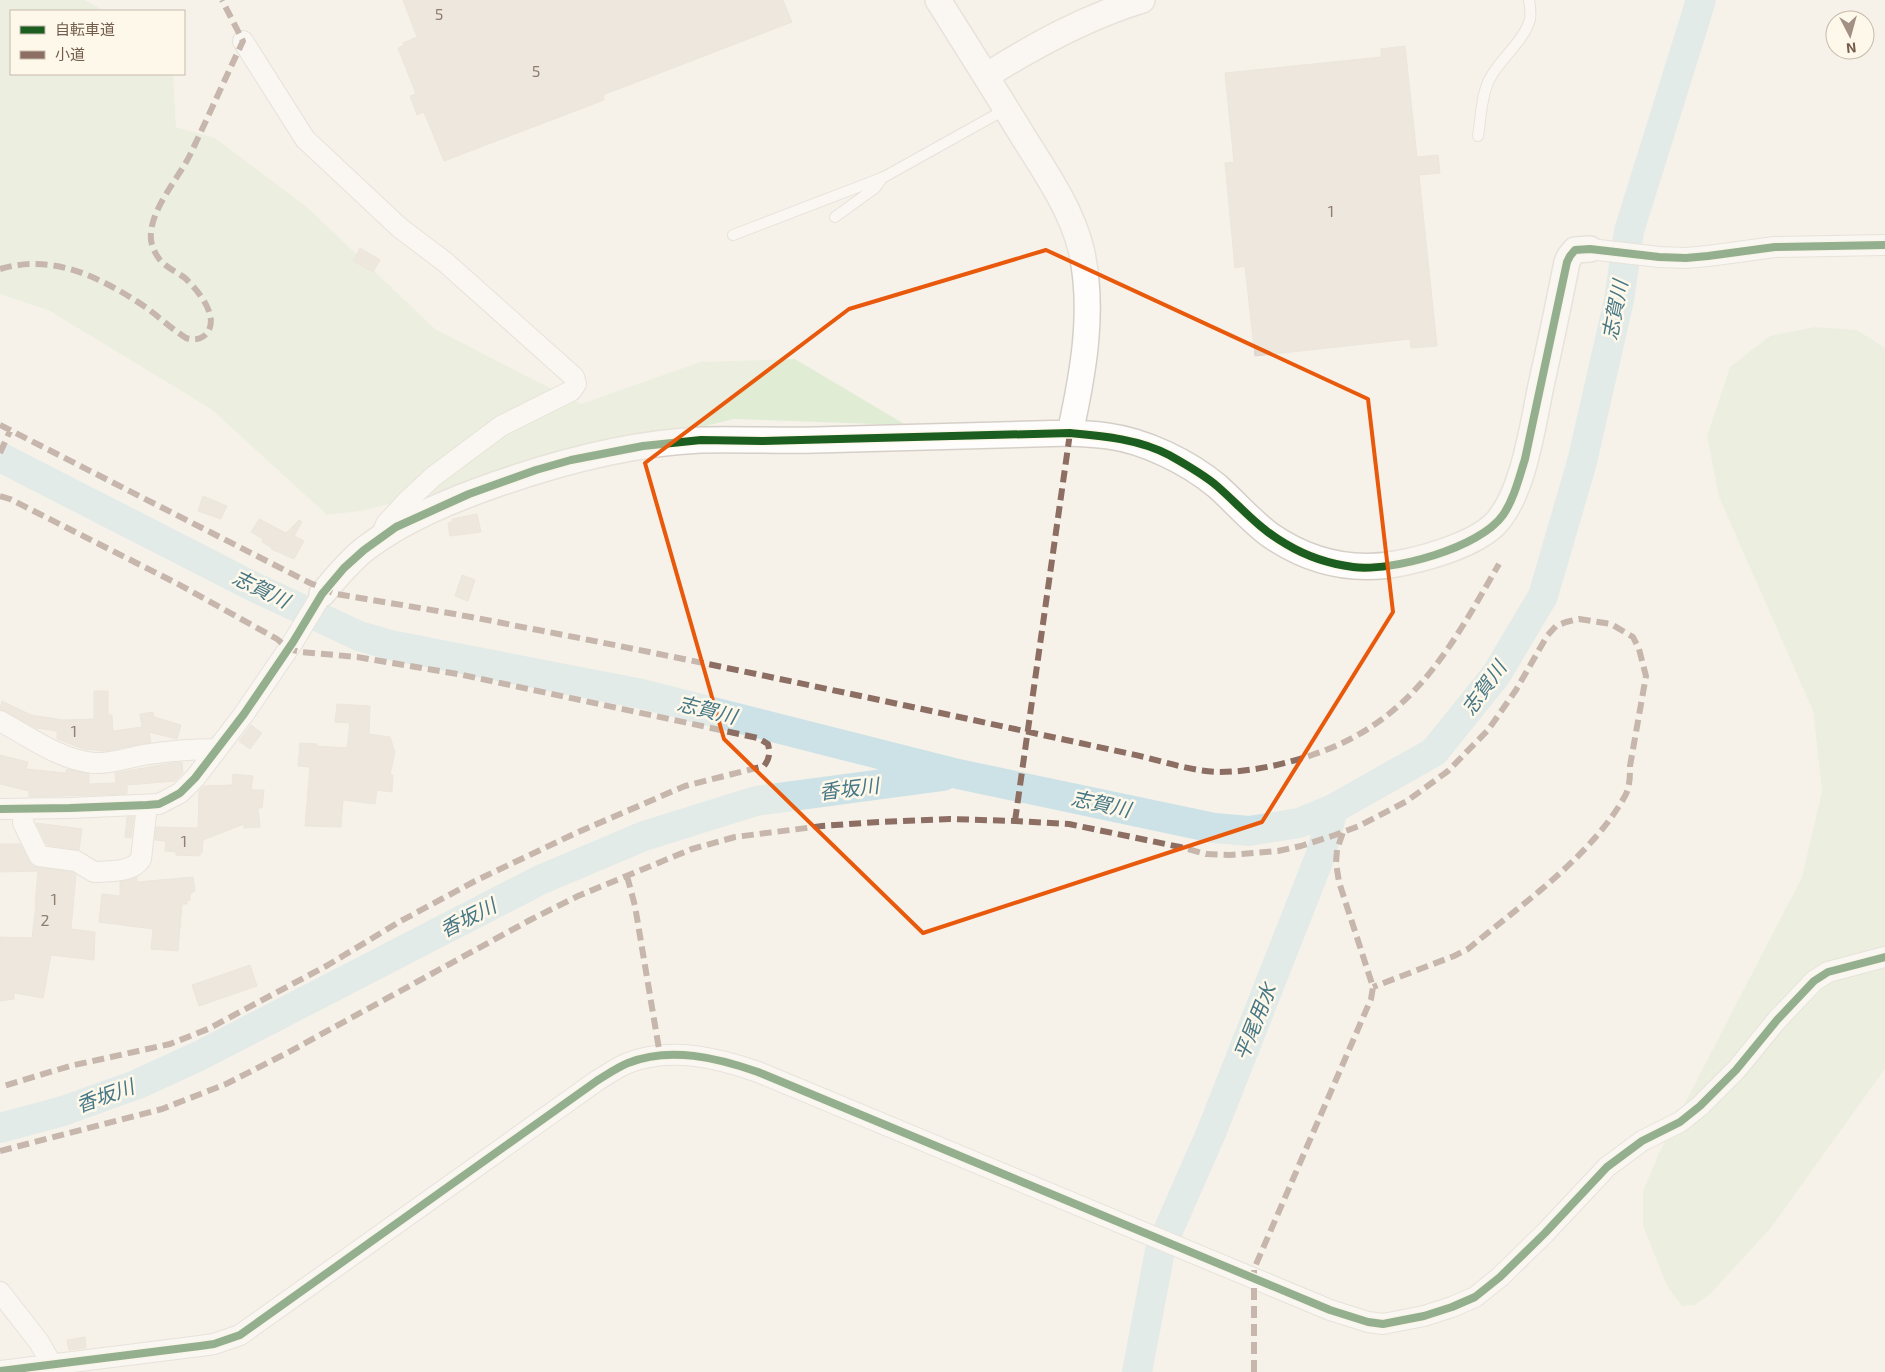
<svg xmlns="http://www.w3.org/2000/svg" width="1885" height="1372" font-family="'Exo 2','Noto Sans JP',sans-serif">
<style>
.green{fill:#e1ecd5}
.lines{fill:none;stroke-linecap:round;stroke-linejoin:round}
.river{stroke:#cce2e6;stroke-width:30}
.building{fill:#e2dad1;stroke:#dfd6cc}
.service-casing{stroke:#d5cfc8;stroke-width:12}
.minor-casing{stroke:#d5cfc8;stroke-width:22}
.tertiary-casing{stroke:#d5cfc8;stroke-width:28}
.service{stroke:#fefdfc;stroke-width:10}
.minor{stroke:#fefdfc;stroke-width:20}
.tertiary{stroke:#fefdfc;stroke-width:25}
.quiet{stroke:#8d6e63;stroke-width:6;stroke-dasharray:12 6;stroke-linecap:butt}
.cycleway-casing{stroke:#fef8eb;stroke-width:11}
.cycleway{stroke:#1b5e20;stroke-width:8}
.marked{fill:none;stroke:#e8590c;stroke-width:4;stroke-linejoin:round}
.labels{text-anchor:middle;stroke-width:5;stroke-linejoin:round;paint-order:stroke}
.number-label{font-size:16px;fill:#907e6f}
.water-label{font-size:20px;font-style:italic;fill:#467785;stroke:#fef8eb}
</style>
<rect width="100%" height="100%" fill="#f6f2ea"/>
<path class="green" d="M0,0H84L105,11H11V74H173L176,127L215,138L307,207L435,329L581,404L700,362L795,359L906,425L734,419L361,511L327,515L211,409L50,311L0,294Z
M1815,327L1857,330L1885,348V1069L1770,1229L1711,1293L1695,1305L1682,1306L1667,1286L1643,1226V1191L1659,1153L1802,877L1822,791L1813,711L1719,497L1707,436L1730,367L1770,336Z"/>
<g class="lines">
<path class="river" d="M0,457L252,586L359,636L390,645L642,694L958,774L1214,828L1249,831L1299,823L1333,809L1434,752L1496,675L1543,596L1582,462L1619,300L1629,231L1701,0
M0,1128L63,1111L138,1084L201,1055L540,880L644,836L756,801L943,776
M1168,1231L1211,1133L1321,854L1333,809
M1137,1372L1160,1251"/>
</g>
<path class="building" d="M403,0H783L792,22L603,95L604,100L444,161L424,112L417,115L410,96L416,94L398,48L404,45L403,43L417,37Z
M1405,46L1417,157L1438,155L1440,173L1419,175L1437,346L1411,348L1410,339L1255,356L1245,266L1235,268L1225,163L1234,162L1225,73L1381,57V49Z
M360,248L380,260L373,272L353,261Z
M203,496L227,506L221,519L198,511Z
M477,514L481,532L450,536L448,523L452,522V519Z
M259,519L286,533L299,520L302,522L294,536L304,541L294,559L271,549L272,548L262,542L263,539L251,532Z
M462,575L475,580L468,601L455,596Z
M94,691H108V715H112L113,731L142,727L140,714L153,712L154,717L181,725L177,739L149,732L151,742L105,751L84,749L57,739V731L36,728L6,711L0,709L2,701L31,715L63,720L94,719Z
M337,704L370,706L369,734L390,737L395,752L390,775H393L392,792L377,790L375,804L343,800L341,827L305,826L310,767L298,766L300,743L317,744L316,746L347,748L350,723L335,722Z
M251,725L262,733L250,749L239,741Z
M0,755L28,762L26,769L66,773V769L89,774V784L116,783L115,773L172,763L182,762L183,773L175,781L127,785V794L29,797V791L0,784Z
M233,774L253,776L251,790H264L262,808H258L260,827L244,828V824L203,840L202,853H200V856L176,855V852L165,851L166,841L155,840L156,827L198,828L199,791L204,786L232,785Z
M127,817H134L131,838L125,837Z
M36,823L82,829L79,850L47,845Z
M0,844H20L32,866L72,872L76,875L71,929L95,932L94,960L51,955L43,998L14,993V999L0,1001V937L32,938L36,905H35L38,871L0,872Z
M137,877V882L193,877L195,891L190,894V900L187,901V904H182L178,951L151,949L153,929L99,922L102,894L120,896V882Z
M250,965L257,986L199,1006L192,985Z
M85,1337L86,1348L69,1350L67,1340Z"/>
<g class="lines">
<defs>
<path id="service" d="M1478,136C1481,118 1481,97 1489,80C1500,58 1524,42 1530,19C1531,14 1530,6 1529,0
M835,217L875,188L883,177
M733,235L884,177L1006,109"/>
<path id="minor" d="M243,41L305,139L400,228L445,262L574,377L576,384L571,391L501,426L434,476L408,500L386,524L381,538
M1590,249L1659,257L1686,258L1708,256L1775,247L1885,245
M0,721C30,737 60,760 94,763C110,764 127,758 143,755C168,751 191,749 216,749
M0,809L70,808L159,804L180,793L195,778L244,714L293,642L322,594
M24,809L23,823L39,856L76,861L94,872C109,871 132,873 141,859L147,805
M0,1292L39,1342L56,1372
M0,1371L200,1346L214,1344L240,1335L598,1080C608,1074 618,1067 628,1063C670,1046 718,1058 758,1072L1330,1310L1368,1322L1383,1324L1424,1316L1452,1307L1475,1297L1500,1277L1545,1233L1607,1167L1642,1141L1680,1122L1700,1106L1736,1070L1777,1020L1814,981L1828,972L1885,957"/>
<path id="tertiary" d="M938,0C967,46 996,92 1024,138C1046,173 1071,209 1081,249C1095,310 1083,374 1070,433
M986,76C1035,45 1086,17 1142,0
M322,594C336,578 349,561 366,548C405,519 451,500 497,484C563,461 631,443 701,440C740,439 778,441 816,440C901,438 986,436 1070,433C1083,434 1095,434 1108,436C1145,441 1188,462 1217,486C1235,502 1251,521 1270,535C1312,564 1357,573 1406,562C1433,556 1473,544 1493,526C1524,497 1533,422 1542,381C1551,341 1559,302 1567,262L1570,256L1575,250L1590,249"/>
</defs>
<use href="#service" class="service-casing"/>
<use href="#minor" class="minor-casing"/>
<use href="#tertiary" class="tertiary-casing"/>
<use href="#service" class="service"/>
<use href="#minor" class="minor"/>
<use href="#tertiary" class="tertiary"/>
<path class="quiet" d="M0,269C54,253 102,278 147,308C160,318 172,329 186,338C193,340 199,340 204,336C223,320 198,290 185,278C177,272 167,268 160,260C156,255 152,247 151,240C148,212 178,179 190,155C208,117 225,79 243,41L222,0
M0,425L310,583L336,594C395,604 454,613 512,625C659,653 804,684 950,715C1010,728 1071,741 1131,754C1160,760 1189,771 1218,772C1250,772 1282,765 1312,755C1412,722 1450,649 1499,564
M0,453L10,431
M0,496L10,499L178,584L277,639L289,649L301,652L357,657L463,675L758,738L768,744C770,753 770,758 764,766L685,786L576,833L475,881L399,922L328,965L208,1029L170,1044L70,1066L0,1087
M1015,821L1070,433
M627,876L635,906L660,1055
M0,1151L162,1109L226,1084L287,1053L530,920L578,896L692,849L735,837L822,826L879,822L950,819L1015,821L1069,824L1180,847L1206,854L1230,855L1278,851L1301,846L1335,835L1359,826L1407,801L1448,771L1488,730L1516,690L1547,636L1556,626L1566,622L1579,619L1611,624L1633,637L1639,649L1646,676L1630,766C1630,776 1630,787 1625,796C1591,857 1522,904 1468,949L1454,956L1373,987
M1254,1372V1269L1371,999L1373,987L1339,882L1336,863L1337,850L1343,832"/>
<defs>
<path id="cycleway" d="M0,809L70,808L147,805L159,804L169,799L180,793L195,778L244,714L293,642L322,594L344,568L364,550L396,527L469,494L536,470L571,460L643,446L701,440L763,441L1070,433C1103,436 1139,439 1169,455C1185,464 1203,474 1217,486C1240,506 1259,529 1286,544C1306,556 1330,564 1353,567C1392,572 1480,548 1503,515C1514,499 1519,478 1525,459L1567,262L1570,256L1575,250L1590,249L1659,257L1686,258L1708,256L1775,247L1885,245
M0,1371L200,1346L214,1344L240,1335L598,1080C608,1074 618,1067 628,1063C670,1046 718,1058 758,1072L1330,1310L1368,1322L1383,1324L1424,1316L1452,1307L1475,1297L1500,1277L1545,1233L1607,1167L1642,1141L1680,1122L1700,1106L1736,1070L1777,1020L1814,981L1828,972L1885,957"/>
</defs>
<use href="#cycleway" class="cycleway-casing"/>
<use href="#cycleway" class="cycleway"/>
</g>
<path d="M0 0H1885V1372H0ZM1046,250L1368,399L1393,612L1262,822L923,933L724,739L645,463L849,309Z" fill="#f6f2ea" fill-opacity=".55" fill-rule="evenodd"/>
<path class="marked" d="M1046,250L1368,399L1393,612L1262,822L923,933L724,739L645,463L849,309Z"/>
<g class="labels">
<g class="number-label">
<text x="439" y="20">5</text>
<text x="536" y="77">5</text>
<text x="1331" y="217">1</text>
<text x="74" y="737">1</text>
<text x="184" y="847">1</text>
<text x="54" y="905">1</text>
<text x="45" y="926">2</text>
</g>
<g class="water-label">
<text transform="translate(1615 310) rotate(-79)" y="7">志賀川</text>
<text transform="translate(261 589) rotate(26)" y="7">志賀川</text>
<text transform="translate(1484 688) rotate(-54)" y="7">志賀川</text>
<text transform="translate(707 710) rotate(14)" y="7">志賀川</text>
<text transform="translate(849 789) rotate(-7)" y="7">香坂川</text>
<text transform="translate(1101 804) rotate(12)" y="7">志賀川</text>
<text transform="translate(468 918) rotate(-27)" y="7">香坂川</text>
<text transform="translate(1255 1022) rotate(-68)" y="7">平尾用水</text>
<text transform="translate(105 1096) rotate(-20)" y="7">香坂川</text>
</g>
</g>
<rect x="10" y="10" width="175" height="65" fill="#fef8eb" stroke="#c6baab"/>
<rect x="20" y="26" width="25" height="8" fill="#1b5e20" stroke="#c6baab"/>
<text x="55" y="35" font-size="15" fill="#735c4b">自転車道</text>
<rect x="20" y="51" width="25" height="8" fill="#8d6e63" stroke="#c6baab"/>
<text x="55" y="60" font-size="15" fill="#735c4b">小道</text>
<g transform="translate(1850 35) rotate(174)"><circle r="24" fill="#fef8eb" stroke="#c6baab"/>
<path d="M0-4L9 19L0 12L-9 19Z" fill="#a19083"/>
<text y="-8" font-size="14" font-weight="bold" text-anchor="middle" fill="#735c4b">N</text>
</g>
</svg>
